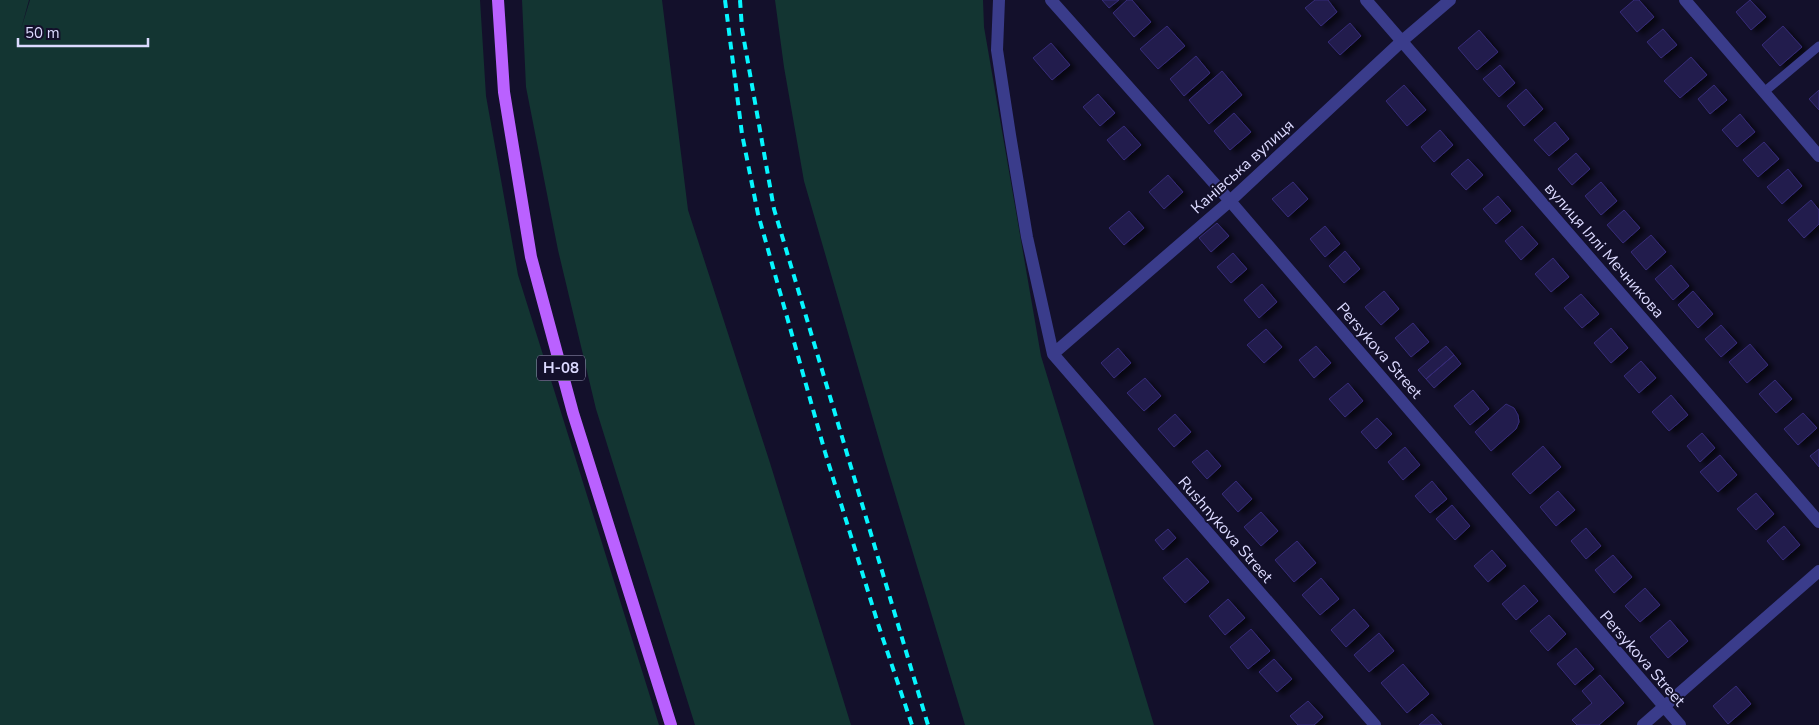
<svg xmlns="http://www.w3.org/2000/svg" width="1819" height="725" font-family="'Nunito Sans',sans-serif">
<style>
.green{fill:#133532}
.building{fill:#221b4d;stroke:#372d79;filter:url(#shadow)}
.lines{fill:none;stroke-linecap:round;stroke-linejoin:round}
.service{stroke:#3a3c8b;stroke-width:9}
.minor{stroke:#3a3c8b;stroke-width:12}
.primary{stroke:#ba61ff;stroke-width:12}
.rail{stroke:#06f6ff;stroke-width:4;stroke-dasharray:8 6;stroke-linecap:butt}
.labels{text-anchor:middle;stroke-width:4;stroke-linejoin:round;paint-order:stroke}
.shield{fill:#13102b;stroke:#a09dbf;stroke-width:1}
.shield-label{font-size:15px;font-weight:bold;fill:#dcdaff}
.street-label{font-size:16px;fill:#dcdaff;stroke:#13102b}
</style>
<defs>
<filter id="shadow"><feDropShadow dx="5.5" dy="3" stdDeviation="2.5" flood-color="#0009"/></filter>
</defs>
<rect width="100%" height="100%" fill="#13102b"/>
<path class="green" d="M0,0H29L21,29L30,0H480L486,96L518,275L659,725H0Z
M522,0H662L688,210L770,463L851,725H695L596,409L558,250L526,87Z
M775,0H983L984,27L1041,356L1154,725H965L884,457L804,181L784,67Z"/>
<path class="building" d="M1102,0H1119L1109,8Z
M1127,0H1132L1151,22L1134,37L1113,13Z
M1315,0H1328L1337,12L1321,26L1305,8Z
M1634,0H1639L1654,17L1637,32L1620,12Z
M1750,0L1766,17L1751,30L1736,12Z
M1350,23L1361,36L1340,55L1328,42Z
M1167,26L1185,46L1158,69L1140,49Z
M1783,26L1802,47L1780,66L1762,45Z
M1663,29L1677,45L1661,58L1647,42Z
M1479,30L1498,52L1477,70L1458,48Z
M1051,43L1070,65L1052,80L1033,58Z
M1196,56L1210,73L1184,96L1170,79Z
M1691,57L1707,75L1680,98L1664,81Z
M1500,65L1515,83L1499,97L1483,79Z
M1222,71L1242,95L1209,124L1189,100Z
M1404,85L1426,110L1407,126L1386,101Z
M1714,85L1727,100L1710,114L1698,99Z
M1526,89L1543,109L1524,126L1507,106Z
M1819,90V110L1809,99Z
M1098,94L1115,113L1100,126L1083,107Z
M1234,113L1251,132L1230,150L1214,131Z
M1740,114L1755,132L1737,147L1722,130Z
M1555,122L1569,139L1549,156L1534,140Z
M1124,126L1141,145L1124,160L1107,140Z
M1440,130L1453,145L1434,162L1421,147Z
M1764,142L1779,159L1758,177L1743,160Z
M1576,153L1590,169L1572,185L1558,169Z
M1468,159L1483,175L1466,190L1451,174Z
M1788,169L1802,186L1782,204L1767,187Z
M1168,175L1183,192L1164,209L1149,192Z
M1293,182L1308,199L1288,217L1272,199Z
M1601,182L1617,201L1601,215L1585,196Z
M1498,196L1511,211L1496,224L1483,209Z
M1811,200L1819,210V224L1804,238L1788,220Z
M1624,210L1640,228L1623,243L1607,225Z
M1129,211L1144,228L1124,245L1109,228Z
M1217,223L1229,236L1211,252L1199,238Z
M1325,226L1340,244L1325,257L1310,239Z
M1522,226L1538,244L1521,260L1505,241Z
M1651,235L1666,252L1646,270L1631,252Z
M1345,251L1360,269L1344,283L1329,266Z
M1233,253L1247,269L1231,283L1217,267Z
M1553,258L1569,277L1551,292L1535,274Z
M1671,265L1689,286L1673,300L1655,279Z
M1262,284L1277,302L1259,318L1244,300Z
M1384,291L1399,309L1381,325L1365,307Z
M1693,291L1713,314L1698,328L1678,305Z
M1581,294L1599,314L1582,328L1564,308Z
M1413,323L1429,342L1411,357L1395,338Z
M1721,325L1737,343L1721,357L1705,339Z
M1611,328L1628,348L1611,363L1594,343Z
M1266,329L1282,347L1264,363L1247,345Z
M1750,344L1768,365L1747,383L1729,362Z
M1316,346L1331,363L1314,378L1299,360Z
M1446,346L1454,355L1426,379L1418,370Z
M1118,348L1131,363L1114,378L1101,363Z
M1454,355L1461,364L1434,388L1426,379Z
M1641,361L1656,378L1639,393L1624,376Z
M1145,378L1161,396L1144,411L1127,393Z
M1775,380L1792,399L1776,413L1759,394Z
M1348,383L1363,401L1345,417L1329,399Z
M1473,390L1489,409L1470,425L1454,406Z
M1671,395L1688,415L1669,431L1652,412Z
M1506,404L1514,408L1518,415L1519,422L1516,429L1491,451L1475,432Z
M1803,413L1817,428L1798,445L1784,429Z
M1175,414L1191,432L1174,447L1158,429Z
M1377,418L1392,434L1376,449L1361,432Z
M1702,433L1715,448L1700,462L1687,446Z
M1543,446L1561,467L1530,494L1512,474Z
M1405,447L1420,465L1403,480L1388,462Z
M1819,449V467L1810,456Z
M1207,450L1221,466L1207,479L1192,462Z
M1720,455L1737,475L1718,492L1700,472Z
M1236,481L1252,499L1238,512L1222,494Z
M1432,481L1447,499L1430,513L1415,496Z
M1558,491L1575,510L1556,526L1540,507Z
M1756,493L1774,514L1756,530L1737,509Z
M1452,505L1470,526L1455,540L1436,519Z
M1261,512L1278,531L1261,546L1244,527Z
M1784,526L1800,545L1783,560L1767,541Z
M1586,528L1601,546L1586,559L1571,541Z
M1168,529L1176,538L1163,550L1155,540Z
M1297,541L1316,563L1294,582L1275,560Z
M1492,550L1506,566L1488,582L1474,566Z
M1613,555L1632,577L1614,593L1595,570Z
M1187,558L1209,582L1185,603L1163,578Z
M1321,578L1339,599L1320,615L1302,595Z
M1524,585L1538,601L1516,620L1502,604Z
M1645,588L1660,605L1640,622L1625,606Z
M1228,599L1245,618L1225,635L1209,616Z
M1354,609L1369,626L1346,647L1331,630Z
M1549,615L1566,634L1548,651L1530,631Z
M1670,620L1688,641L1668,658L1650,637Z
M1251,629L1270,651L1248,669L1230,647Z
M1379,633L1394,651L1369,672L1354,655Z
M1576,648L1594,669L1575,685L1557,664Z
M1274,659L1292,679L1277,692L1259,672Z
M1403,664L1429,694L1407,713L1381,683Z
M1600,675L1624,703L1599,725H1577L1572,720L1592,703L1582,691Z
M1736,686L1751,704L1728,724L1713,706Z
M1308,701L1323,717L1314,725H1298L1290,716Z
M1432,714L1442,725H1419Z"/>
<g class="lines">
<path class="service" d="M1764,92L1819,46"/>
<path class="minor" d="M999,0L997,50L1010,135L1027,237L1053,354L1375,725
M1051,0L1230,201L1680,725
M1366,0L1819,522
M1685,0L1819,156
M1053,354L1230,201L1402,41L1450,0
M1643,725L1819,571"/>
<path class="primary" d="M498,0L504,92L531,257L573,413L671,725"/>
<path class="rail" d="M725,0L742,134L758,214L825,452L879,627L912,725
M740,0L742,29L774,209L928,725"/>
</g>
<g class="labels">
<rect class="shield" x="537" y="355.5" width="48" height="25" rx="4"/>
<g class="shield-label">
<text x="561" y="373">Н-08</text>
</g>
<g class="street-label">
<text transform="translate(1242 166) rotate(-42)" y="6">Канівська вулиця</text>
<text transform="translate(1605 250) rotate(49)" y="6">вулиця Іллі Мечникова</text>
<text transform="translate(1380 350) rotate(49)" y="6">Persykova Street</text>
<text transform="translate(1226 529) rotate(49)" y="6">Rushnykova Street</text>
<text transform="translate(1643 658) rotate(49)" y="6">Persykova Street</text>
</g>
</g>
<path d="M18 38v8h130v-8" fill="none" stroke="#dcdaff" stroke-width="2.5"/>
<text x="25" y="38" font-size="15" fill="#dcdaff" stroke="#13102b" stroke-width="4" paint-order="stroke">50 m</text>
</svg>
